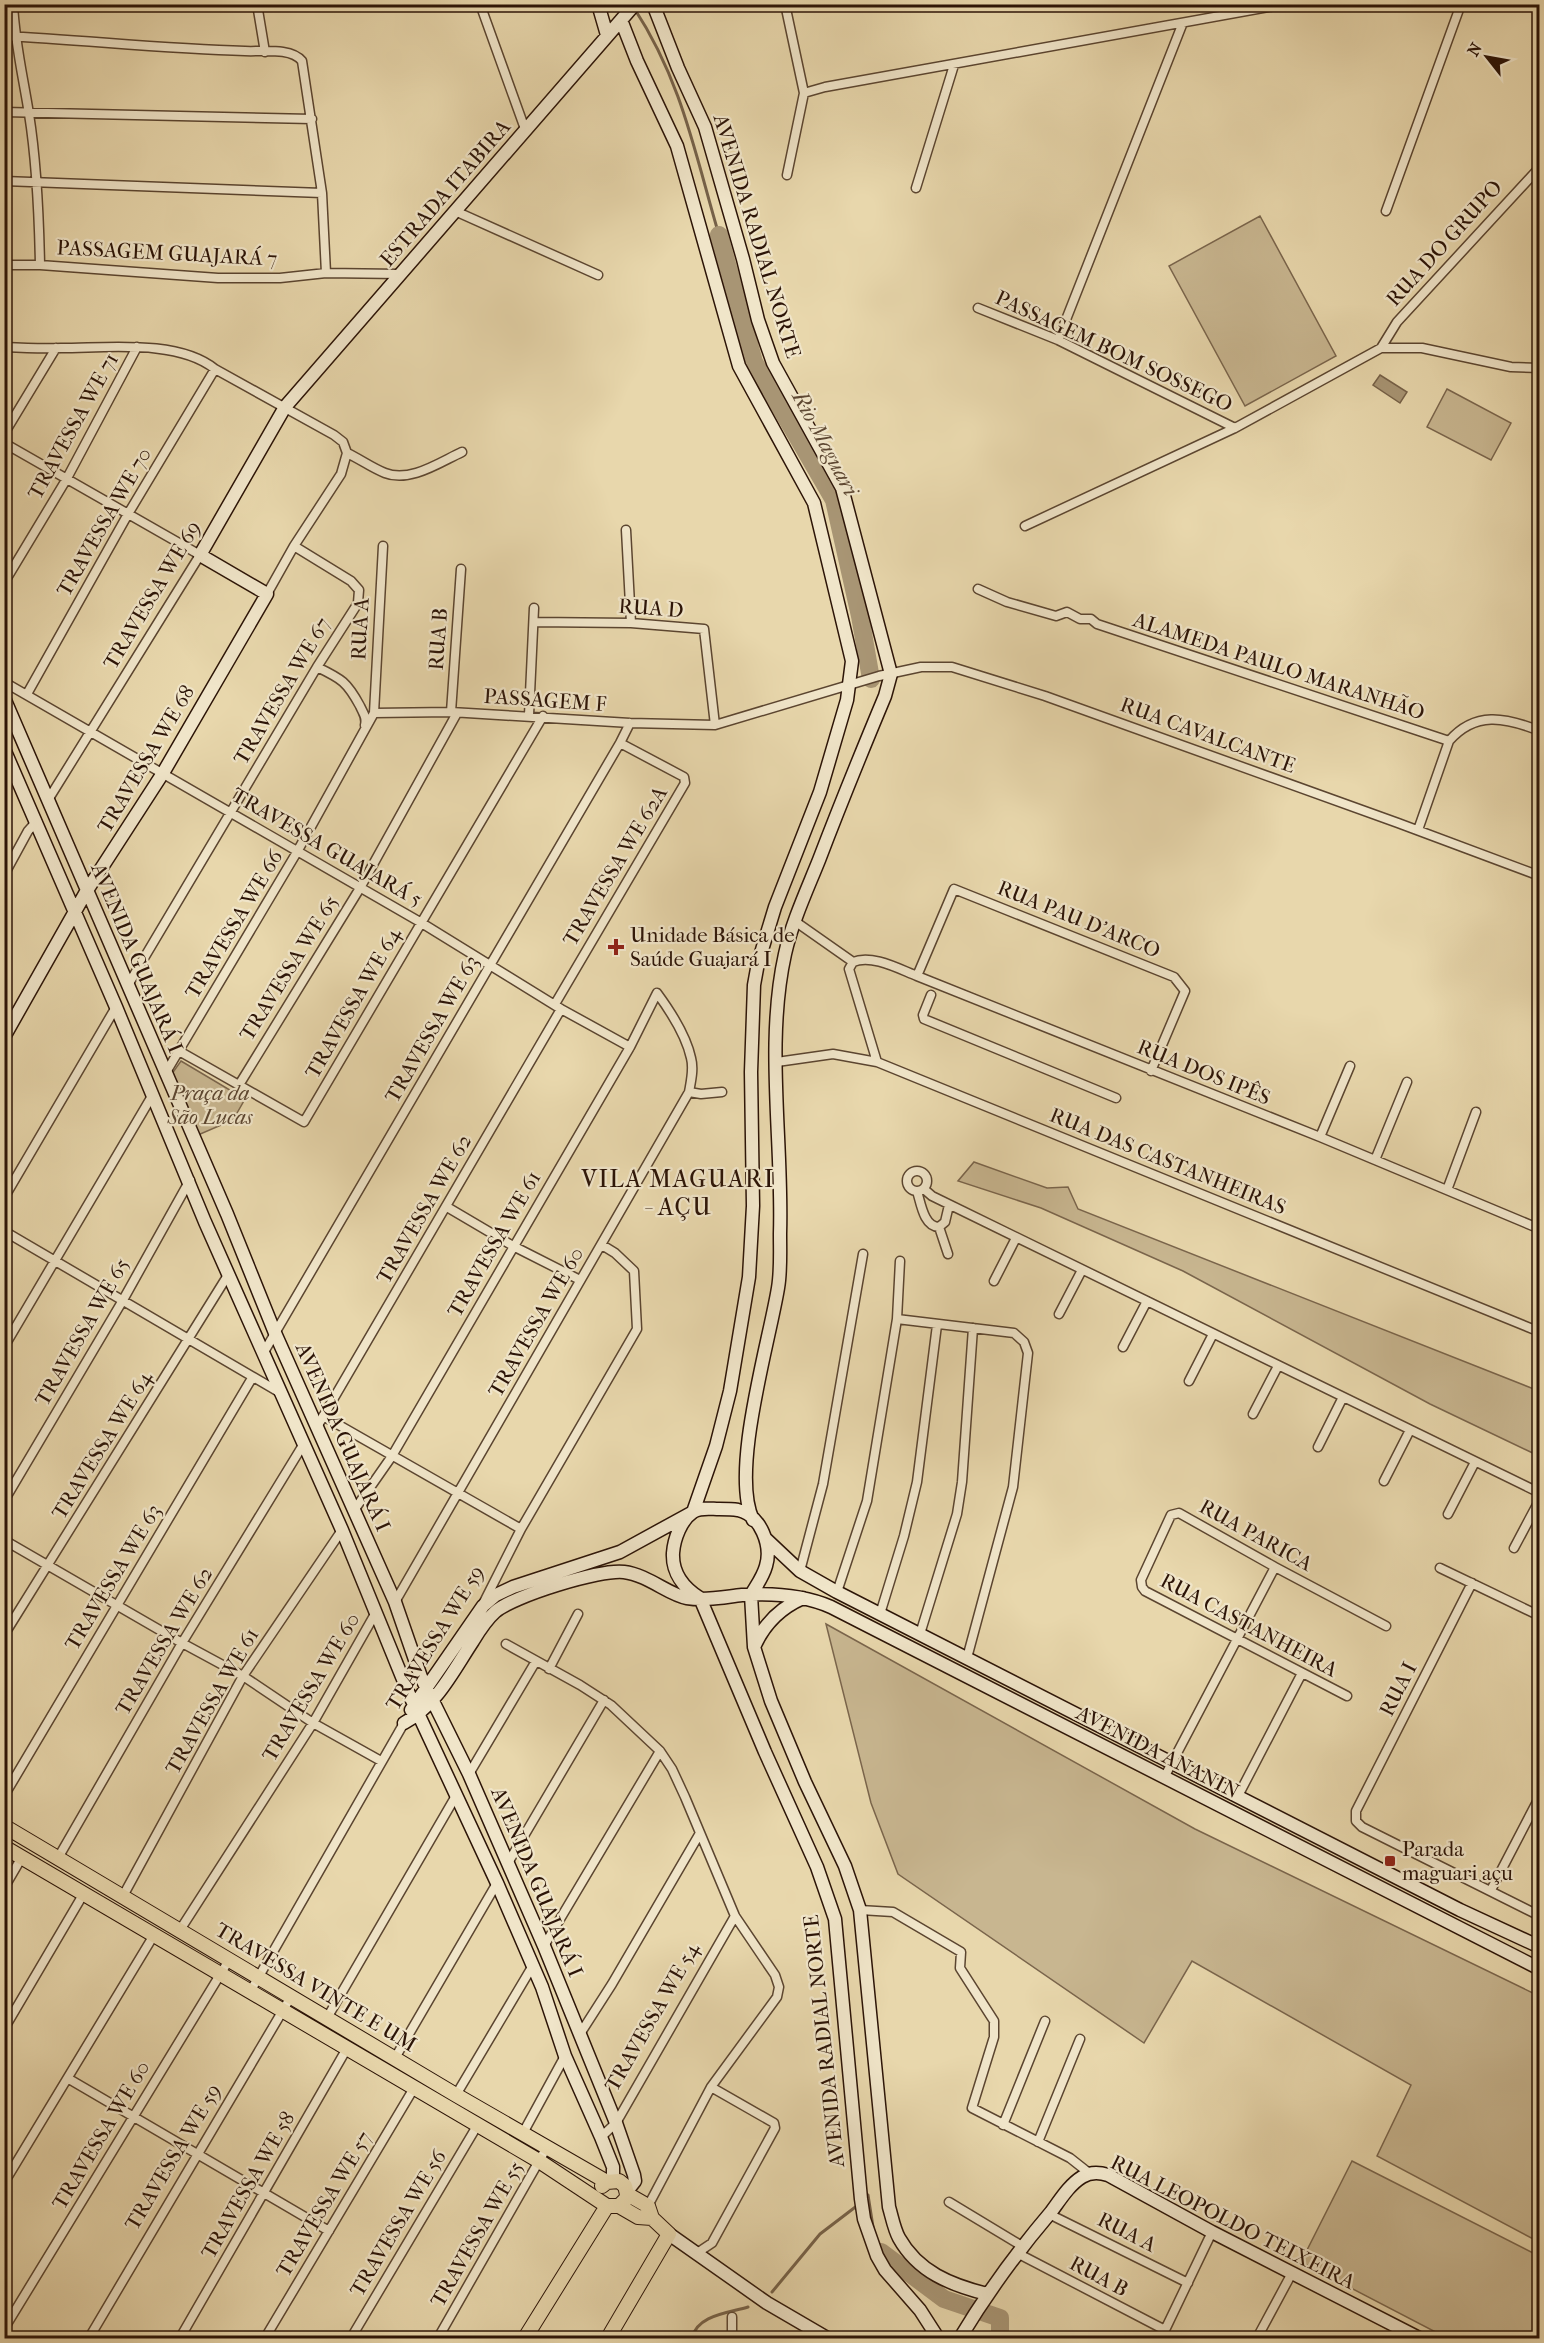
<svg xmlns="http://www.w3.org/2000/svg" width="1544" height="2343" font-family="'IM FELL French Canon',serif">
<style>
.green{fill:#c8b690;stroke:#7a654c;stroke-width:1.5}
.water{fill:#a89574;stroke:#766148;stroke-width:1.5}
.lines{fill:none;stroke-linecap:round;stroke-linejoin:round}
.stream{stroke:#766148;stroke-width:3}
.river{stroke:#a89574;stroke-width:18}
.street-casing{stroke:#5b4530;stroke-width:11}
.secondary-casing{stroke:#2c1407;stroke-width:15}
.primary-casing{stroke:#2c1407;stroke-width:16}
.street{stroke:#f0e5c9;stroke-width:8}
.secondary{stroke:#f0e5c9;stroke-width:12}
.primary{stroke:#e8d7ac;stroke-width:14}
.poi-dot{fill:#8f2418;stroke:#f0e5c9;stroke-width:2}
.labels{text-anchor:middle;stroke-width:4.5;stroke-linejoin:round;paint-order:stroke}
.street-label{font-size:21px;fill:#2c1407;stroke:#f0e5c9}
.poi-label{font-size:21px;fill:#2c1407;stroke:#f0e5c9;text-anchor:start}
.park-label{font-size:21px;font-style:italic;fill:#5b4530;stroke:#f0e5c9}
.water-label{font-size:22px;font-style:italic;fill:#5e4833;stroke:#f0e5c9}
.quarter-label{font-size:24px;letter-spacing:1.5px;fill:#2c1407;stroke:#f0e5c9}
</style>
<rect width="100%" height="100%" fill="#e8d7ac"/>
<filter id="stains"><feTurbulence type="fractalNoise" baseFrequency=".00333" numOctaves="4"/><feColorMatrix values="0 0 0 0 .2 0 0 0 0 .09 0 0 0 0 .02 0 0 0 .5 -.17"/></filter>
<radialGradient id="worn" r=".72"><stop offset=".6" stop-color="#630" stop-opacity="0"/><stop offset="1" stop-color="#630" stop-opacity=".3"/></radialGradient>
<path class="green" d="M1260,216L1336,356L1245,406L1169,266Z
M1447,389L1511,423L1491,460L1427,427Z
M181,1061L245,1099L233,1120L198,1135L171,1075Z
M974,1162L1047,1188L1068,1187L1078,1209L1539,1391V1456L1430,1404L1183,1271L1041,1208L958,1181Z
M826,1624L1195,1829L1539,1996V2242L1377,2156L1411,2085L1192,1961L1144,2043L898,1874L871,1803Z
M1352,2161L1539,2256V2338H1447L1301,2262Z"/>
<path class="water" d="M1380,375L1407,392L1400,403L1373,385Z"/>
<g class="lines">
<path class="stream" d="M634,8C682,81 695,154 719,235
M868,2195L873,2227
M772,2292L820,2234L858,2205
M692,2338C697,2315 728,2313 748,2307"/>
<path class="river" d="M719,235L754,362L834,500L860,616L871,679
M881,2252L944,2299L1000,2318V2338"/>
<defs>
<path id="street" d="M13,4C15,44 23,76 29,114C37,164 39,214 40,265
M257,4L265,52
M480,4L525,129
M785,4L804,93L787,175
M4,36C85,40 165,49 245,51C261,52 291,47 302,61L322,193L326,273
M804,93L825,87L1286,4
M4,112L312,119
M4,181L322,193
M916,188L954,65
M455,211L598,275
M1386,211L1461,4
M4,265H40L218,278H280L326,273L400,274
M978,308L1058,340L1235,428
M1058,340L1182,25
M4,347C23,348 42,349 61,348C107,348 178,339 215,369L334,435L343,442L347,453C360,459 372,468 385,473C410,483 440,462 462,452
M1381,348L1397,322L1540,167
M4,434L56,348
M4,443L200,555L48,800
M1025,526L1235,428L1381,348H1422L1511,367L1540,368
M626,530L631,623
M4,583L66,480L137,347
M978,589L1007,602L1056,616L1067,612L1080,619H1091L1097,624L1449,741
M267,594L294,546L341,474L347,453
M534,622L631,623L704,629L715,725
M1539,623H1540
M317,667C342,679 347,682 360,706C363,713 367,717 365,725
M4,682L420,922L561,1009L630,1047
M27,694L128,514L215,369
M451,712L461,569
M374,713L451,712L630,723L715,725L879,676L921,667H952L1045,696L1398,823L1540,876
M529,715L534,608
M1418,830L1449,741C1475,711 1505,717 1540,731
M4,875L28,831L37,821
M796,922L853,962
M853,962C872,954 899,969 917,976L1320,1137L1540,1229
M853,962L849,969L877,1062
M917,976L954,889L1174,977L1185,991L1151,1071
M128,985L317,667L358,603L359,590L351,581L294,546
M931,995L923,1015L924,1019L1116,1098
M555,1004L685,783L684,777L620,743
M179,1051L304,1122L543,716
M777,1062L833,1054L877,1062L1540,1332
M165,1074L297,852L374,713L383,546
M239,1085L360,888L457,713
M689,1092L701,1094L722,1092
M1320,1137L1350,1066
M1375,1160L1407,1082
M907 1181a10 10 0 1 1 20 0a10 10 0 1 1-20 0Z
M924,1189L932,1196L1540,1493
M1447,1190L1476,1112
M917,1191C921,1204 924,1227 939,1227L945,1222L949,1205
M4,1198L116,1007
M447,1207L513,1246L580,1280
M939,1227L948,1254
M4,1231L279,1392
M994,1281L1016,1238
M1059,1314L1082,1270
M897,1319L1014,1333L1024,1342L1028,1353L1013,1487L967,1658
M4,1347L152,1096
M1123,1347L1147,1301
M264,1352L620,743L630,723
M1189,1381L1213,1334
M1253,1414L1278,1366
M323,1416L521,1529
M317,1427L561,1009
M1318,1447L1343,1397
M1384,1481L1410,1430
M4,1501L123,1300L190,1180
M355,1509L392,1456L630,1047L657,993C671,1012 686,1035 691,1058C694,1069 691,1081 689,1092L395,1602
M1448,1514L1475,1462
M4,1540L182,1643L243,1676L313,1723L381,1761
M1514,1548L1540,1499
M1440,1568L1540,1616
M800,1571L823,1484L863,1254
M1472,1583L1356,1811V1821L1362,1827L1540,1916
M837,1592L867,1501L897,1319L900,1261
M484,1602L521,1529L637,1329L634,1271L615,1253L602,1245
M880,1614L904,1536L917,1482L937,1325
M920,1634L957,1514L962,1482L973,1328
M4,1635L228,1275
M506,1644L580,1685L611,1705L660,1751L672,1769L685,1797L735,1916L775,1975L779,1987L777,1997L711,2087L648,2206
M549,1669L578,1614
M1347,1696L1145,1591L1142,1587L1141,1580L1171,1515L1179,1513L1275,1567L1386,1626
M469,1774L536,1661
M1165,1776L1275,1567
M4,1796L252,1378
M1238,1796L1302,1673
M58,1858L182,1643L303,1445
M508,1863L604,1700
M4,1888L22,1857
M1491,1890L1540,1796
M123,1896L243,1676L342,1530
M860,1910L893,1912L961,1952L960,1968L994,2021V2037L972,2108L1070,2158L1089,2173
M180,1930L313,1723L375,1614
M544,1946L660,1751
M250,1992L404,1723
M327,2018L457,1794
M4,2029L84,1893
M580,2034L612,1984L700,1833
M395,2058L497,1883
M69,2079L329,2231
M456,2095L532,1967
M1003,2125L1045,2021
M523,2133L565,2056
M601,2137L616,2123L735,1916
M1038,2142L1080,2039
M4,2183L154,1935
M949,2202L1022,2246
M1049,2214L1188,2283
M697,2253L712,2243L775,2128L774,2123L711,2087
M1017,2253L1165,2330L1212,2232
M732,2317V2338
M4,2329L229,1960
M89,2338L292,1995
M180,2338L346,2050
M265,2338L414,2088
M351,2338L477,2126
M438,2338L547,2147
M1257,2338L1292,2273"/>
<path id="secondary" d="M598,4L607,35
M653,4L678,68L705,127L743,259L758,320L773,363L842,488L891,674L885,696C862,751 840,805 819,860C807,890 792,922 785,954C765,1044 783,1142 780,1234C780,1252 781,1271 778,1288C769,1343 730,1472 753,1520
M621,20L637,61L677,146L739,366L814,503L852,661L847,700L820,792L775,907L758,963L754,985L751,1072L753,1206L749,1277L730,1391L716,1446L693,1512
M4,698L227,1214L275,1333L395,1602L421,1677L469,1774L544,1946L616,2123L634,2175L635,2181L627,2191
M4,749L116,1007L205,1222L342,1530L409,1694L497,1883L542,1987L565,2056L601,2137L613,2167V2180
M4,1037L86,892L163,773L267,594L200,555L285,407L635,4
M766,1539L800,1571L837,1592L1460,1910L1540,1947
M751,1595L754,1647L771,1701L805,1782L845,1866L860,1910L889,2207C892,2217 894,2229 899,2238C918,2272 951,2285 987,2294
M700,1598L765,1752L817,1867L835,1919L861,2199L864,2219L877,2256L885,2270L920,2310L938,2338
M700,1598C684,1588 672,1573 673,1553C674,1539 681,1520 693,1512C700,1507 711,1509 719,1509C725,1509 732,1509 738,1510C761,1515 772,1546 766,1566C763,1577 756,1586 751,1595
M755,1645C765,1623 780,1608 803,1598
M411,1710L483,1606L496,1595L513,1587L620,1552L693,1512
M404,1723C437,1705 453,1671 473,1641C479,1631 486,1620 495,1612C513,1596 601,1569 624,1572C648,1575 669,1595 687,1598C705,1601 724,1597 742,1595C772,1593 803,1595 831,1607L1540,1969
M669,2234L767,2303L827,2338
M960,2338C987,2293 1017,2252 1051,2212C1060,2200 1069,2185 1082,2177C1090,2172 1098,2172 1108,2175L1212,2232L1419,2338"/>
<path id="primary" d="M4,1826L456,2095L607,2182
M4,1847L539,2161L607,2206H619L626,2199L627,2194
M602,2186L607,2182L619,2181L625,2186L627,2194L648,2206L652,2218L669,2234L608,2338
M619,2206L638,2217L652,2218
M525,2338L607,2206"/>
</defs>
<use href="#street" class="street-casing"/>
<use href="#secondary" class="secondary-casing"/>
<use href="#primary" class="primary-casing"/>
<use href="#street" class="street"/>
<use href="#secondary" class="secondary"/>
<use href="#primary" class="primary"/>
</g>
<g class="poi-dot">
<path d="M613 938h6v6h6v6h-6v6h-6v-6h-6v-6h6z"/>
<rect x="1384" y="1855" width="12" height="12" rx="3"/>
</g>
<g class="labels">
<g class="street-label">
<text transform="translate(445 193) rotate(-49)" y="7">ESTRADA ITABIRA</text>
<text transform="translate(757 236) rotate(73)" y="7">AVENIDA RADIAL NORTE</text>
<text transform="translate(1444 243) rotate(-48)" y="7">RUA DO GRUPO</text>
<text transform="translate(167 253) rotate(3)" y="7">PASSAGEM GUAJARÁ 7</text>
<text transform="translate(1114 351) rotate(25)" y="7">PASSAGEM BOM SOSSEGO</text>
<text transform="translate(73 426) rotate(-61)" y="7">TRAVESSA WE 71</text>
<text transform="translate(104 522) rotate(-60)" y="7">TRAVESSA WE 70</text>
<text transform="translate(152 595) rotate(-59)" y="7">TRAVESSA WE 69</text>
<text transform="translate(651 608) rotate(4)" y="7">RUA D</text>
<text transform="translate(360 629) rotate(-87)" y="7">RUA A</text>
<text transform="translate(438 639) rotate(-86)" y="7">RUA B</text>
<text transform="translate(1279 666) rotate(18)" y="7">ALAMEDA PAULO MARANHÃO</text>
<text transform="translate(282 691) rotate(-59)" y="7">TRAVESSA WE 67</text>
<text transform="translate(545 700) rotate(4)" y="7">PASSAGEM F</text>
<text transform="translate(1208 735) rotate(20)" y="7">RUA CAVALCANTE</text>
<text transform="translate(146 759) rotate(-59)" y="7">TRAVESSA WE 68</text>
<text transform="translate(327 847) rotate(30)" y="7">TRAVESSA GUAJARÁ 5</text>
<text transform="translate(615 866) rotate(-59)" y="7">TRAVESSA WE 62A</text>
<text transform="translate(1079 919) rotate(22)" y="7">RUA PAU D'ARCO</text>
<text transform="translate(234 924) rotate(-59)" y="7">TRAVESSA WE 66</text>
<text transform="translate(137 958) rotate(67)" y="7">AVENIDA GUAJARÁ I</text>
<text transform="translate(289 968) rotate(-58)" y="7">TRAVESSA WE 65</text>
<text transform="translate(353 1003) rotate(-60)" y="7">TRAVESSA WE 64</text>
<text transform="translate(432 1029) rotate(-60)" y="7">TRAVESSA WE 63</text>
<text transform="translate(1204 1072) rotate(22)" y="7">RUA DOS IPÊS</text>
<text transform="translate(1168 1161) rotate(22)" y="7">RUA DAS CASTANHEIRAS</text>
<text transform="translate(424 1209) rotate(-60)" y="7">TRAVESSA WE 62</text>
<text transform="translate(494 1244) rotate(-60)" y="7">TRAVESSA WE 61</text>
<text transform="translate(536 1322) rotate(-60)" y="7">TRAVESSA WE 60</text>
<text transform="translate(82 1332) rotate(-60)" y="7">TRAVESSA WE 65</text>
<text transform="translate(343 1437) rotate(66)" y="7">AVENIDA GUAJARÁ I</text>
<text transform="translate(102 1445) rotate(-58)" y="7">TRAVESSA WE 64</text>
<text transform="translate(1256 1535) rotate(29)" y="7">RUA PARICA</text>
<text transform="translate(113 1577) rotate(-59)" y="7">TRAVESSA WE 63</text>
<text transform="translate(1249 1625) rotate(28)" y="7">RUA CASTANHEIRA</text>
<text transform="translate(435 1638) rotate(-58)" y="7">TRAVESSA WE 59</text>
<text transform="translate(164 1641) rotate(-59)" y="7">TRAVESSA WE 62</text>
<text transform="translate(311 1687) rotate(-59)" y="7">TRAVESSA WE 60</text>
<text transform="translate(1398 1689) rotate(-63)" y="7">RUA I</text>
<text transform="translate(212 1701) rotate(-60)" y="7">TRAVESSA WE 61</text>
<text transform="translate(1158 1752) rotate(27)" y="7">AVENIDA ANANIN</text>
<text transform="translate(537 1882) rotate(67)" y="7">AVENIDA GUAJARÁ I</text>
<text transform="translate(316 1987) rotate(31)" y="7">TRAVESSA VINTE E UM</text>
<text transform="translate(652 2017) rotate(-60)" y="7">TRAVESSA WE 54</text>
<text transform="translate(824 2041) rotate(-96)" y="7">AVENIDA RADIAL NORTE</text>
<text transform="translate(101 2135) rotate(-59)" y="7">TRAVESSA WE 60</text>
<text transform="translate(173 2157) rotate(-59)" y="7">TRAVESSA WE 59</text>
<text transform="translate(248 2185) rotate(-60)" y="7">TRAVESSA WE 58</text>
<text transform="translate(324 2204) rotate(-59)" y="7">TRAVESSA WE 57</text>
<text transform="translate(1233 2222) rotate(27)" y="7">RUA LEOPOLDO TEIXEIRA</text>
<text transform="translate(398 2223) rotate(-59)" y="7">TRAVESSA WE 56</text>
<text transform="translate(1127 2232) rotate(27)" y="7">RUA A</text>
<text transform="translate(477 2234) rotate(-60)" y="7">TRAVESSA WE 55</text>
<text transform="translate(1099 2276) rotate(28)" y="7">RUA B</text>
</g>
<g class="poi-label">
<text x="630" y="942">Unidade Básica de<tspan x="630" dy="24">Saúde Guajará I</tspan></text>
<text x="1402" y="1856">Parada<tspan x="1402" dy="24">maguari açu</tspan></text>
</g>
<g class="park-label">
<text x="210" y="1100">Praça da<tspan x="210" dy="24">São Lucas</tspan></text>
</g>
<g class="water-label">
<text transform="translate(826 443) rotate(62)" y="8">Rio Maguari</text>
</g>
<g class="quarter-label">
<text x="678" y="1187">VILA MAGUARI<tspan x="678" dy="28">- AÇU</tspan></text>
</g>
</g>
<rect width="1544" height="2343" fill="none" stroke="#e8d7ac" stroke-width="24"/>
<rect x="6" y="6" width="1532" height="2331" fill="none" stroke="#2c1407" stroke-width="3"/>
<rect x="12" y="12" width="1520" height="2319" fill="none" stroke="#2c1407" stroke-width="1.5"/>
<g transform="translate(1487 57) rotate(301)" stroke="#f0e5c9" stroke-width="4.5" paint-order="stroke">
<path d="M0-4.5L10 22L0 15L-10 22Z" fill="#2c1407"/>
<text y="-9" font-size="16" font-weight="bold" text-anchor="middle" fill="#2c1407">N</text>
</g>
<rect width="100%" height="100%" filter="url(#stains)"/>
<rect width="100%" height="100%" fill="url(#worn)"/>
</svg>
